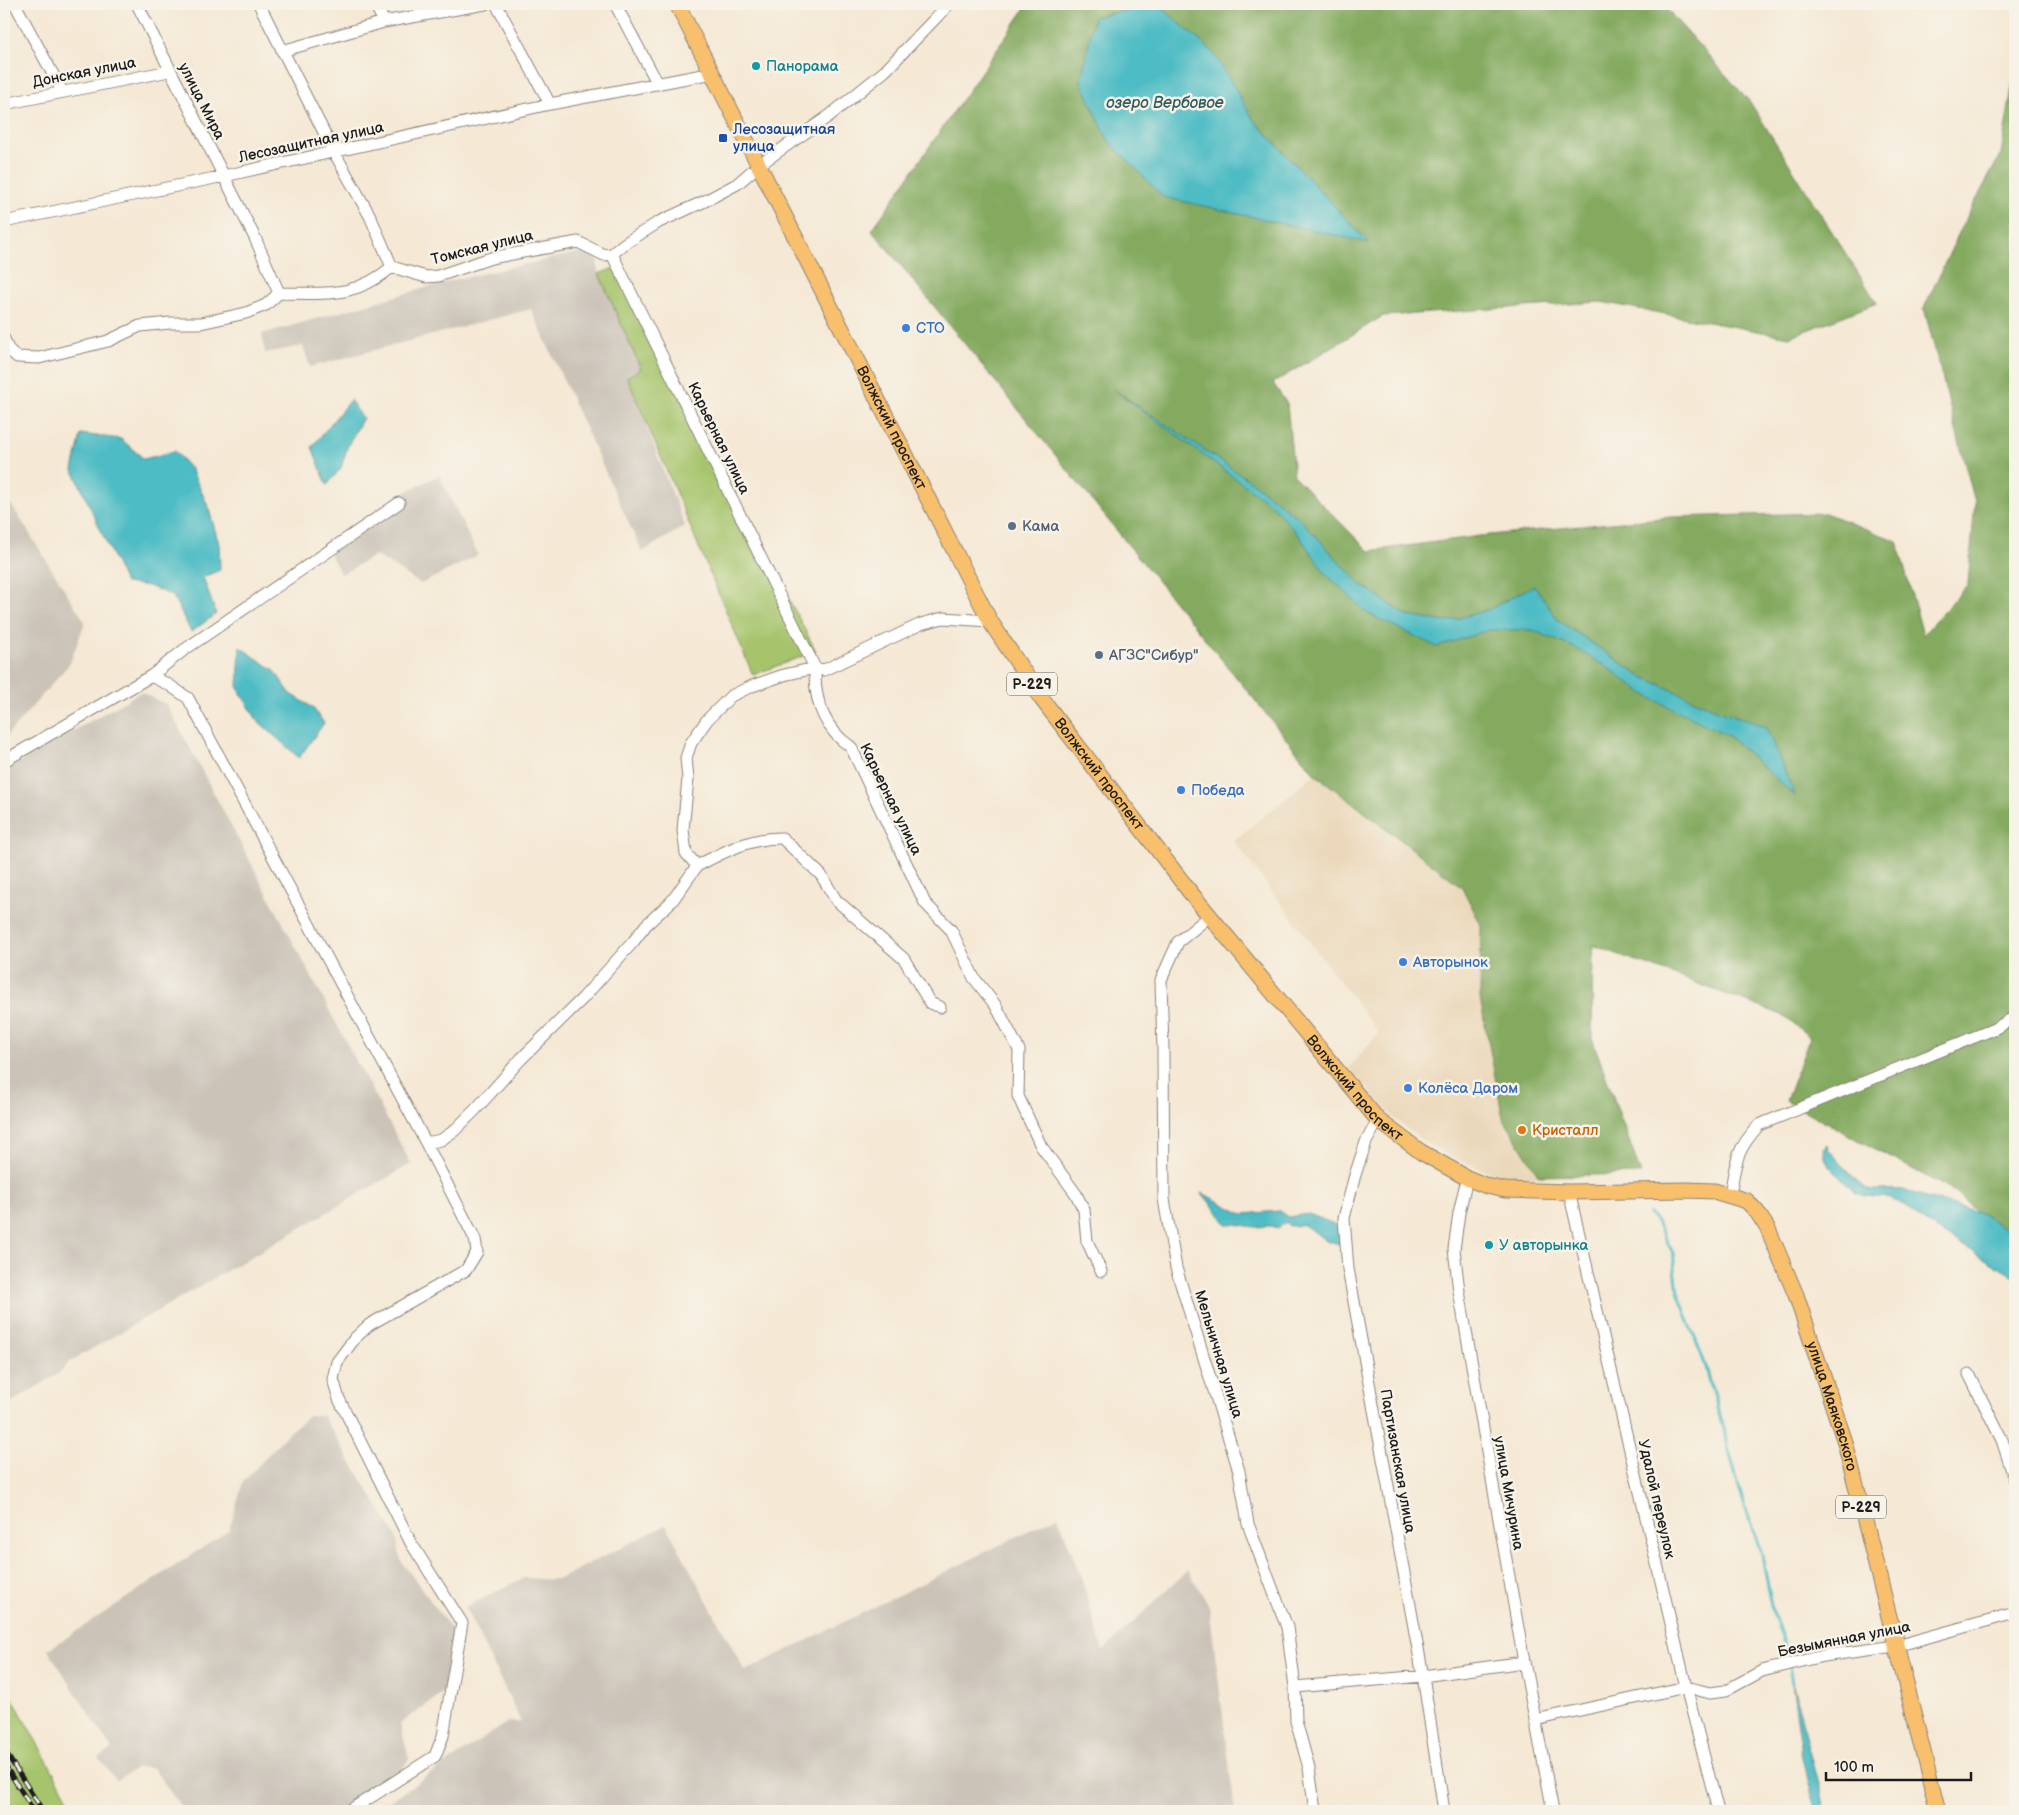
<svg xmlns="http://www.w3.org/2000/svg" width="2019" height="1815" font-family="'Balsamiq Sans',sans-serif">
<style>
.built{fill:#ebd8ba}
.industrial{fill:#cbc3b8}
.green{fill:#a6c46c;stroke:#617044}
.forest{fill:#84aa60;stroke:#50633e}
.water{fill:#4ebcc4;stroke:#356c70}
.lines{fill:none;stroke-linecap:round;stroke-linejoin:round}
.stream{stroke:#4ebcc4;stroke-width:3}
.minor-casing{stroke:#888278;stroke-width:13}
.major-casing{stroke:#888278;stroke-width:17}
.minor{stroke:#fff;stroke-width:11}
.major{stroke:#f8bf6c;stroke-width:15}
.rail-casing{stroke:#1c1c1c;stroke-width:5}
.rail{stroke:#f7f3e8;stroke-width:3;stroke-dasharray:9;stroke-linecap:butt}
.culture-dot{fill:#0f9aa8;stroke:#f7f3e8;stroke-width:2}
.transit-dot{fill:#1a4fb4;stroke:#f7f3e8;stroke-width:2}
.shop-dot{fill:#3f7fe0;stroke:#f7f3e8;stroke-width:2}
.service-dot{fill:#5c6f8a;stroke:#f7f3e8;stroke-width:2}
.food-dot{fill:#e8710a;stroke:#f7f3e8;stroke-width:2}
.labels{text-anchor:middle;stroke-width:5;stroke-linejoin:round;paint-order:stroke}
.shield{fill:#f7f3e8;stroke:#5e5c59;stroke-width:1}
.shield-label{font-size:14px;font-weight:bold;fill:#1c1c1c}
.culture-label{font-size:15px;fill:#0d838f;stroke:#f7f3e8;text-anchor:start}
.street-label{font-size:15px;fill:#1c1c1c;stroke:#f7f3e8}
.transit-label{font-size:15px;fill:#164399;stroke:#f7f3e8;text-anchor:start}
.shop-label{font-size:15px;fill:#366cbe;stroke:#f7f3e8;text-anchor:start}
.service-label{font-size:15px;fill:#4e5e75;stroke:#f7f3e8;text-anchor:start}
.food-label{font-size:15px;fill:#c56008;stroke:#f7f3e8;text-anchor:start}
.water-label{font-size:16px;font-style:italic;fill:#305c5f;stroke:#f7f3e8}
</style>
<rect width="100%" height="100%" fill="#f7f3e8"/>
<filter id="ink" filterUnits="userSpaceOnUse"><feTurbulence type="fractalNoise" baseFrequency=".02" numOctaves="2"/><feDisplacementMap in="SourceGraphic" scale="10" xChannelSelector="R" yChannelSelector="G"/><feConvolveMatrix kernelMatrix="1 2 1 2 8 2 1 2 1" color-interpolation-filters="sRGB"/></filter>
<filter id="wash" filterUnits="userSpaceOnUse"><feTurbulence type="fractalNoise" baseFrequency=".0096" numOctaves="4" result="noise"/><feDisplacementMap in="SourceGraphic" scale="20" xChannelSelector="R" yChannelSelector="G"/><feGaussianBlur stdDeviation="1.12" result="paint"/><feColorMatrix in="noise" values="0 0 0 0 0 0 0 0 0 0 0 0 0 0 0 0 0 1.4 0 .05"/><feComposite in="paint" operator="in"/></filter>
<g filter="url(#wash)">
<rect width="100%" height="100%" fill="#f5e8d4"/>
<path class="built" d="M1315,774L1462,887L1481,925L1480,998L1503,1118L1539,1176L1512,1179L1481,1169L1450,1156L1419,1138L1395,1119L1349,1068L1379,1033L1234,841Z"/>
<path class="industrial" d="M595,249L599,274L641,369L627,377L685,526L642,552L531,309L310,367L303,346L265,353L262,334L454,280Z
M439,475L478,555L421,584L375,555L341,575L325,544L409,490Z
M4,493L85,622L70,663L4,739Z
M141,692L167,705L411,1164L69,1362L58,1374L4,1407V771Z
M310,1415L323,1416L396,1536L401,1561L455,1634L444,1692L400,1724L409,1759L400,1773L338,1811H184L153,1768L137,1767L116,1781L99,1758L112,1749L48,1650L229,1530L243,1482L289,1432Z
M1058,1516L1083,1583L1103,1651L1188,1570L1209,1606L1235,1811H375L508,1722H521L465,1607L524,1578L557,1580L666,1525L745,1671Z"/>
<path class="green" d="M614,268L816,651L753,675L627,377L641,369L599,274Z
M4,1683L75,1811H4Z"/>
<path class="forest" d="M1028,4H1662L1750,102L1877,303L1789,337L1601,302L1383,316L1273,383L1287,404L1294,476L1369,551L1480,536L1671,517L1825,513L1897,541L1923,635L1968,584L1975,502L1924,308L1964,222L2001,154L2015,69V1249L1957,1193L1786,1101L1810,1037L1782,1015L1593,945L1592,1038L1641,1174L1539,1176L1503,1118L1480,998L1481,925L1462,887L1315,774L872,230Z"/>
<path class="water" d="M1157,4L1213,52L1254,120L1369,243L1163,197L1108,140L1081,81L1094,17Z
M1113,389L1255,484L1300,519L1360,584L1407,616L1446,622L1490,609L1534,585L1558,620L1639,675L1708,706L1766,727L1795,796L1729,736L1647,696L1613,671L1575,648L1532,630H1489L1437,647L1367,613L1326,574L1299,536L1273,506Z
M350,400L363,418L348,445L341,468L327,485L312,447Z
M81,434L121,439L144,459L175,451L191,469L208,506L219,544L220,570L203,577L216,614L191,632L173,596L149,586L125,583L73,470Z
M240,647L274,670L290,693L313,708L324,723L299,758L257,720L238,688Z
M1827,1144L1829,1150C1836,1157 1858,1184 1864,1187C1876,1193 1891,1188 1903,1190L1981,1213L2015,1235V1277L1921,1220L1905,1205L1888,1198L1866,1196L1855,1193L1830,1167L1825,1158L1824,1149Z
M1202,1193L1243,1214L1279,1211L1288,1217L1309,1214L1334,1224L1342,1234L1340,1244L1328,1241L1304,1225L1290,1226L1285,1223L1278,1228C1270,1225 1267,1226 1258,1227C1247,1227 1237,1223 1226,1224C1219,1212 1210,1204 1202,1193Z
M1792,1683L1824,1803L1826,1811H1817C1803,1770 1798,1726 1792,1683Z"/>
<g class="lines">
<path class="stream" d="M1649,1214L1657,1222L1673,1253L1678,1292L1706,1367L1742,1498L1762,1556L1773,1611L1787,1653L1792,1683"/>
</g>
</g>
<g filter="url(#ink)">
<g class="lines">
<defs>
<path id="minor" d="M15,4L62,91
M137,4L255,238L279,293
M259,4L334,152L370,216L392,267
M375,4L384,22
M496,4L550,104
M615,4L658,84
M282,51L384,22L485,4
M4,104L169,71
M4,222L224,176L550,104L713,73
M612,254L815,668C814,700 824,729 851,747L925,903L951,930L974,978L996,1006L1019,1050L1018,1096L1041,1146L1076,1194L1084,1210L1087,1241L1101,1271
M4,339L8,349L17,357L39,358L108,341L140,326L170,323H201L246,313L266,305L279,293C327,293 353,299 392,267L426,277L438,276L491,258L578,242L604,255L612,254L624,244L659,222L705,201L737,184L759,165L829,116L885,71L949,4
M151,676L184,650L399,503
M4,761L151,676L169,685L188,698L426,1143L475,1239L477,1252L466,1270L369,1325L355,1338L337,1362L333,1379L339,1399L411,1543L462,1623L443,1736L435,1756L349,1811
M697,866C723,852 752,837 782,838L821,875L836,900L904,959L930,1003L940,1007
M1211,915L1178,942L1161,980L1163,1049L1164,1199L1176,1268L1239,1471L1248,1524L1287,1627L1295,1687L1296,1721L1309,1768L1315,1811
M1378,1120L1366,1142L1355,1175L1344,1218L1348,1269L1423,1676L1444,1811
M426,1143L441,1140L454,1131L476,1109L521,1059L583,998L633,942L646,925L672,901L697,866L686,853L683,830L688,779L686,758L691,743L707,720L731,696L752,686L784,675L815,668L824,670L921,624L943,618L990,621
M1467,1178L1459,1213L1454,1249L1459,1291L1524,1662L1553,1811
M1569,1192L1686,1687L1718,1811
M1730,1195C1736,1161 1735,1152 1759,1125L1994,1029L2015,1017
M1969,1374L2002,1440L2015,1480
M1295,1687L1423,1676L1524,1662
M1535,1720L1686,1687L1710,1693L1725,1691L1762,1671L1823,1656L1896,1646L2015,1613"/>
<g id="major">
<path id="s1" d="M677,4L990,621L1041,698L1190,892L1378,1120L1421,1152L1467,1178L1487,1186L1505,1190L1569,1192L1686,1190L1714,1191L1747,1201L1757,1212L1768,1229L1796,1295L1845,1442L1938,1811"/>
</g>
</defs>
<use href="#minor" class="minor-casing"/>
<use href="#major" class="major-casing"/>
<use href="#minor" class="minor"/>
<use href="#major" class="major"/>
<defs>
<path id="rail" d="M4,1750L43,1811
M4,1764L34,1811"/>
</defs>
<use href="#rail" class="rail-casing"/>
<use href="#rail" class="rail"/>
</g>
</g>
<g class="culture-dot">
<circle cx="756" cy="66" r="5"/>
<circle cx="1489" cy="1245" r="5"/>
</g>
<rect class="transit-dot" x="718" y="133" width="10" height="10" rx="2.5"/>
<g class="shop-dot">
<circle cx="906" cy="328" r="5"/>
<circle cx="1181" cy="790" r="5"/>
<circle cx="1403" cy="962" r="5"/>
<circle cx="1408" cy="1088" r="5"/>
</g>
<g class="service-dot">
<circle cx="1012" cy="526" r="5"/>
<circle cx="1099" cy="655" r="5"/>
</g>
<circle class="food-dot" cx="1522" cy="1130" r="5"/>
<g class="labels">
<g class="shield">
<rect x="1007" y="672.5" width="50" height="23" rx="4"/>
<rect x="1836" y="1495.5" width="50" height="23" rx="4"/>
</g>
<g class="shield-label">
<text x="1032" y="689">Р-229</text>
<text x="1861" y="1512">Р-229</text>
</g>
<g class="culture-label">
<text x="766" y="71">Панорама</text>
<text x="1499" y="1250">У авторынка</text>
</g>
<g class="street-label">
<text transform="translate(84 72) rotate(-11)" y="5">Донская улица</text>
<text transform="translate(202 101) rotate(63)" y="5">улица Мира</text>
<text transform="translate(311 142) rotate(-12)" y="5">Лесозащитная улица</text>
<text transform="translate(482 247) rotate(-14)" y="5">Томская улица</text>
<text dy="5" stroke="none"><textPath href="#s1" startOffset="475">Волжский проспект</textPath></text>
<text transform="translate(719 438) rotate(64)" y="5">Карьерная улица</text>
<text dy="5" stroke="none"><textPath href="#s1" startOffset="880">Волжский проспект</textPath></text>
<text transform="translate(891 799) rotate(64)" y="5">Карьерная улица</text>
<text dy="5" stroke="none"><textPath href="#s1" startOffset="1285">Волжский проспект</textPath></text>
<text transform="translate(1219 1354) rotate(73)" y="5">Мельничная улица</text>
<text dy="5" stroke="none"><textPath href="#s1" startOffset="1938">улица Маяковского</textPath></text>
<text transform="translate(1398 1461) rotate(80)" y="5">Партизанская улица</text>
<text transform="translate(1509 1493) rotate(80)" y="5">улица Мичурина</text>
<text transform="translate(1657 1499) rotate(77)" y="5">Удалой переулок</text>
<text transform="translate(1844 1639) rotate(-11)" y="5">Безымянная улица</text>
</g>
<g class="transit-label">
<text x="733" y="134">Лесозащитная<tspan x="733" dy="17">улица</tspan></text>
</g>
<g class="shop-label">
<text x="916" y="333">СТО</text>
<text x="1191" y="795">Победа</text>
<text x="1413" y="967">Авторынок</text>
<text x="1418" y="1093">Колёса Даром</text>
</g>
<g class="service-label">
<text x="1022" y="531">Кама</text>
<text x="1109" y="660">АГЗС"Сибур"</text>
</g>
<g class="food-label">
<text x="1532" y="1135">Кристалл</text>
</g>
<g class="water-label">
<text x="1165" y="108">озеро Вербовое</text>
</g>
</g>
<rect width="2019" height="1815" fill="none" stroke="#f7f3e8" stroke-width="20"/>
<path d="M1826 1772v8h145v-8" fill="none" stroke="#1c1c1c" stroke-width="2.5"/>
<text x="1834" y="1772" font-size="15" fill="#1c1c1c" stroke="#f7f3e8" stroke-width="4" paint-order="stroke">100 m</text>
</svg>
